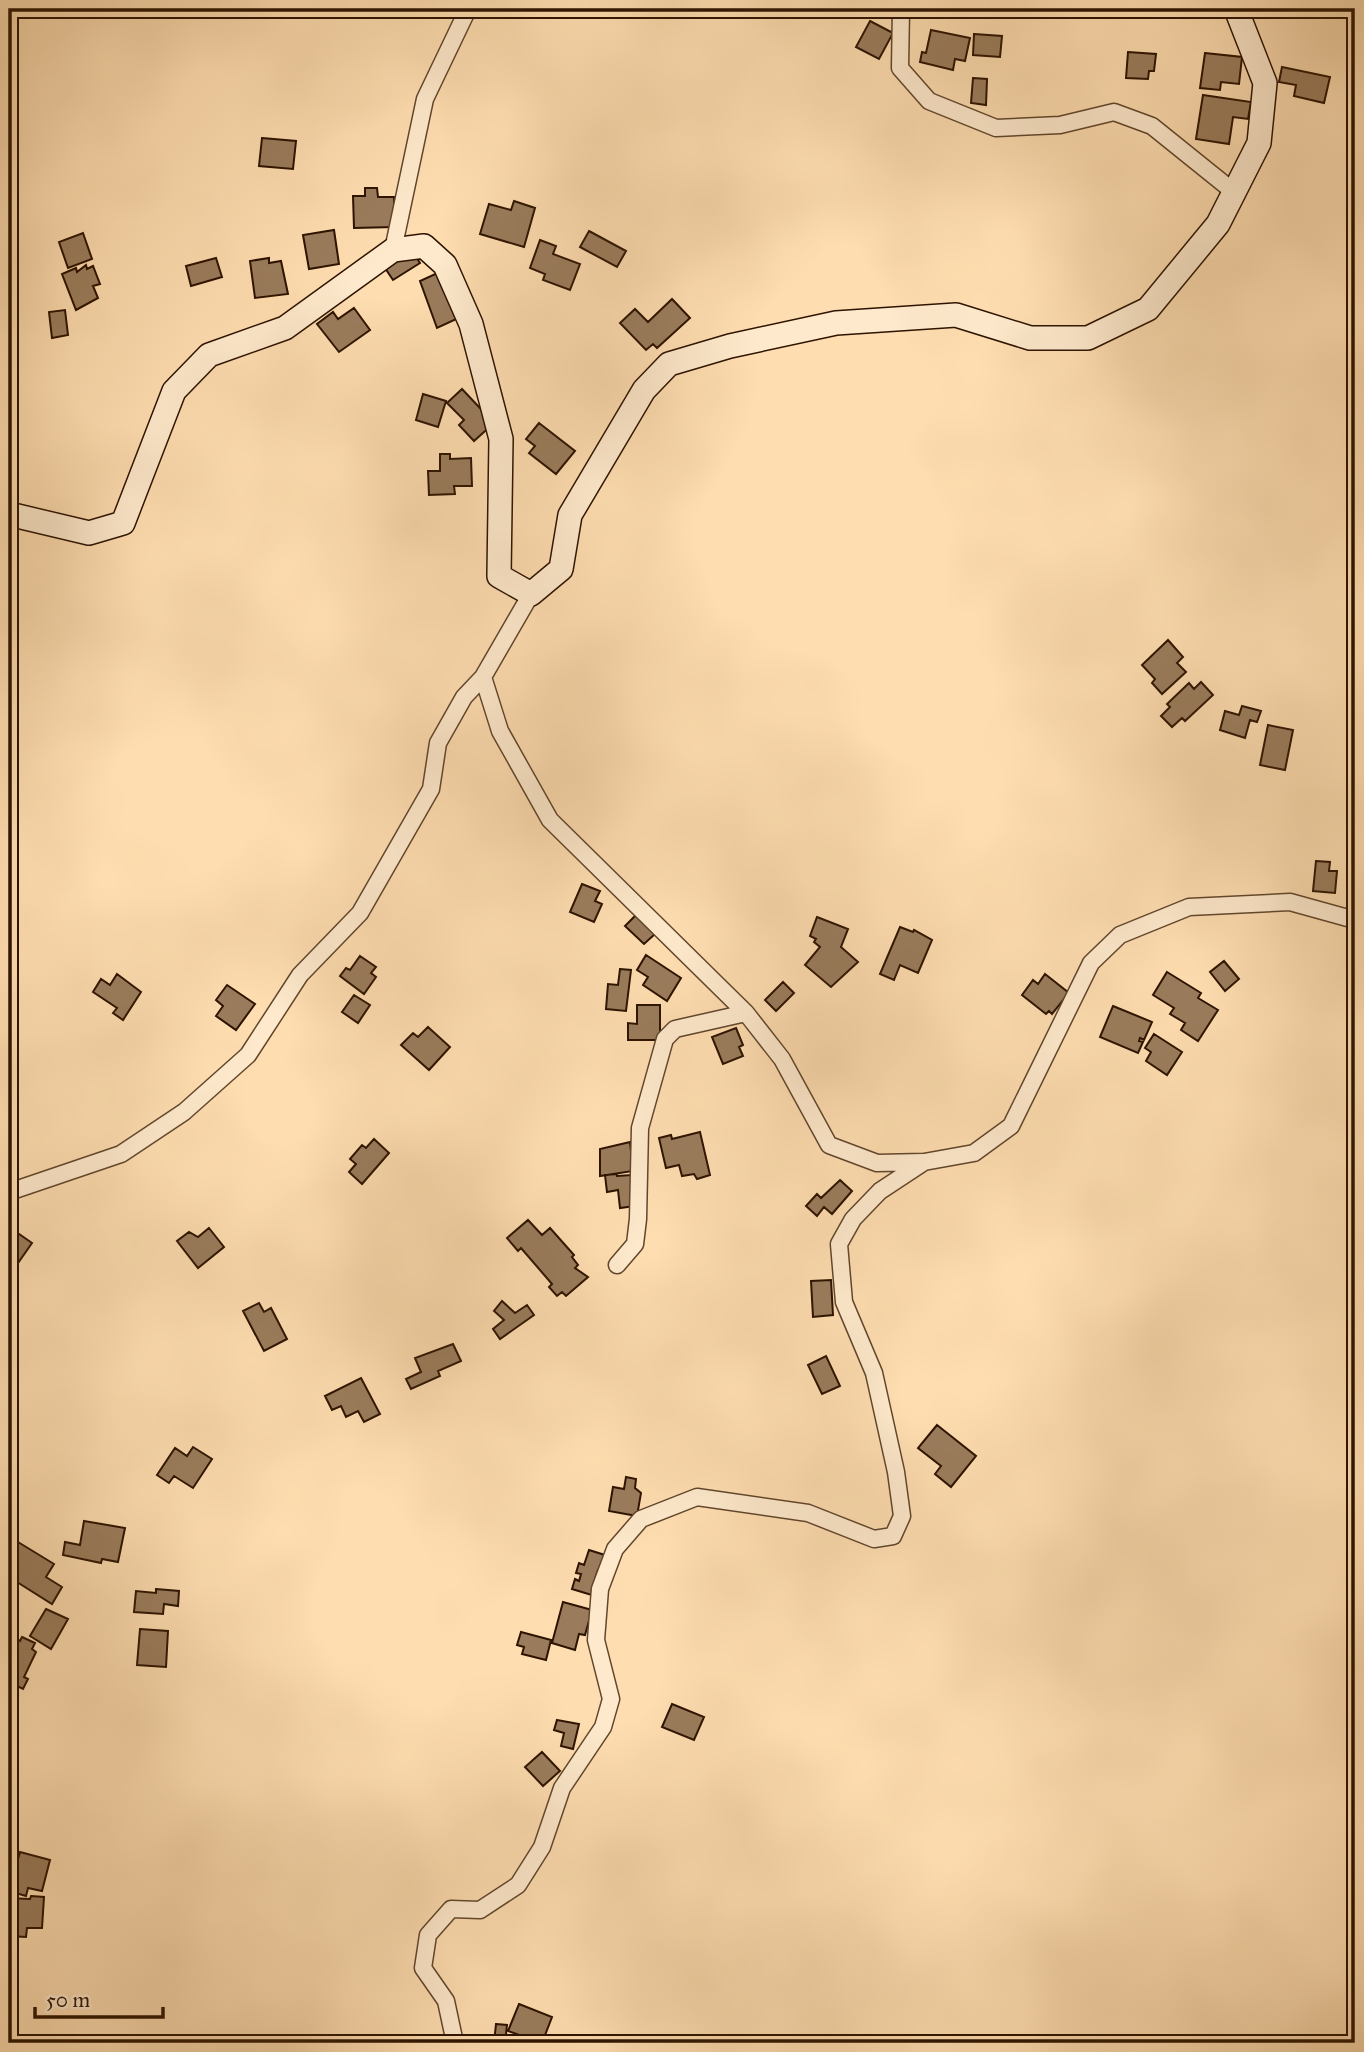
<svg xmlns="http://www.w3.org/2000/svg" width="1364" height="2052" font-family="'IM FELL Great Primer',serif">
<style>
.building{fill:#9a7c5c;stroke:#2d1300;stroke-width:2}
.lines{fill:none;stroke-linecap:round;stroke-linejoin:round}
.street-casing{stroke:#61462c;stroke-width:19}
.secondary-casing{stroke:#2d1300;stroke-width:26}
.street{stroke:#fee9cc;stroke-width:16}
.secondary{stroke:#fee9cc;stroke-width:23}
</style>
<rect width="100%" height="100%" fill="#feddb0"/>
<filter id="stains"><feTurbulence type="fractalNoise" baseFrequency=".00286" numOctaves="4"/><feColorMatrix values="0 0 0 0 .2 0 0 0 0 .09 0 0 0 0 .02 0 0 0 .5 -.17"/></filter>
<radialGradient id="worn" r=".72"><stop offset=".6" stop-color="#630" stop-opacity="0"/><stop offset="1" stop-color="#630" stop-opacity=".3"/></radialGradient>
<path class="building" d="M1263,9H1284L1285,12L1263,14Z
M870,21L893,33L879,59L856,47Z
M931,30L970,38L965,61L955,59L953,70L920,62L922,52L926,53Z
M974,34L1002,36L1000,57L973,55Z
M1128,52L1156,54L1154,71H1149L1148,79L1126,78Z
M1205,53L1242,57L1239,84L1221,82L1220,90L1200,88Z
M1282,67L1330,77L1324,103L1294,96L1296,85L1279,82Z
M973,78L987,79L986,105L971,103Z
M1203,95L1251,102L1248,119L1233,117L1229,144L1196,139Z
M262,138L296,141L293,169L259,166Z
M365,188H377L378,197H394L395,227L354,228L353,196H365Z
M514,201L535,208L524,247L480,234L489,204L511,210Z
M334,230L339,264L309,269L303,235Z
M589,231L626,251L617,267L580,247Z
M83,233L92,259L68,268L59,242Z
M540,240L556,246L553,254L580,264L570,290L543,280L545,274L530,268Z
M412,251L420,263L393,280L385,268Z
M216,258L222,277L191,286L186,266Z
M269,258V263L281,261L288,294L255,298L250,261Z
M86,265L87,269L93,266L100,284L93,286L98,298L76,310L62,274L76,268L77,272Z
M444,270L465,315L437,328L420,281Z
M672,299L690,318L657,348L653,344L646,350L620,323L635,309L648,322Z
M354,308L370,330L339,352L317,324L333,312L338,319Z
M65,310L68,335L52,338L49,312Z
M462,389L494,423L474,441L459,425L464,420L447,403Z
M423,394L446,401L438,427L416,420Z
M539,423L575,451L556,474L529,453L535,446L526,439Z
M440,454H450V459L471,458L472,486H454L455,494L429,495L428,471H440Z
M1168,640L1183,657L1177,663L1186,672L1162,694L1152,683L1155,679L1142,665Z
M1201,682L1213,695L1185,721L1182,718L1172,727L1161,716L1170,707L1167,704L1189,683L1194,689Z
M1242,706L1261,711L1257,722L1250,720L1245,738L1220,730L1225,711L1239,715Z
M1268,725L1293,730L1285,770L1260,765Z
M1316,861L1330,862L1329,871H1337L1335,893L1313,891Z
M582,884L600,891L595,901L602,904L594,922L570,912Z
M636,915L655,934L644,944L625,926Z
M817,917L848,929L841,947L858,962L831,987L805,965L820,947L814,942L816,939L810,936Z
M900,927L913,932L914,930L932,940L918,973L900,965L894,980L880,974Z
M646,955L681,978L667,1001L643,985L648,977L637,970Z
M360,956L376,967L371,973L376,977L364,994L340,976L346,968L350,970Z
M1224,961L1239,979L1225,991L1210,972Z
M620,969L631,970L626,1011L606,1009L608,984L618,985Z
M1167,972L1201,993L1198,998L1218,1010L1198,1041L1181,1030L1185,1023L1170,1014L1174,1008L1153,995Z
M117,974L141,992L123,1020L113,1013L117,1008L93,992L101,979L110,985Z
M1045,974L1069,993L1052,1014L1049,1011L1046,1014L1022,995L1033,980L1038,984Z
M783,982L794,993L776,1011L765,1000Z
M227,985L255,1004L236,1030L216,1016L223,1006L216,1000Z
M354,995L370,1005L358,1023L342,1012Z
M637,1005H660V1040H628V1023L637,1024Z
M1113,1006L1152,1022L1144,1040L1140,1038L1139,1041L1143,1042L1138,1053L1100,1037Z
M428,1027L450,1047L429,1070L401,1045L413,1033L418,1037Z
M736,1028L743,1045L739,1047L743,1056L723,1064L712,1037Z
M1154,1034L1182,1052L1167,1075L1146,1061L1151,1052L1145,1048Z
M700,1132L710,1175L697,1179L694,1174L682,1176L679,1165L666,1168L659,1138L671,1135L672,1139Z
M374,1139L389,1153L362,1184L349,1172L356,1164L350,1159L362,1145L366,1148Z
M630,1142L633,1171L600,1176V1149Z
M617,1174V1176L632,1175L635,1206L620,1208L618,1190L607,1192L605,1175Z
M840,1180L852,1191L832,1214L824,1207L817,1216L806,1206L817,1194L821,1198Z
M528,1220L542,1235L550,1228L574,1255L572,1257L578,1265L575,1268L588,1277L566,1296L562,1292L557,1296L549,1287L552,1284L521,1248L518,1251L507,1238Z
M9,1227L32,1243L9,1276Z
M209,1228L224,1247L198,1268L177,1241L189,1232L198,1237Z
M831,1280L833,1315L813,1317L811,1281Z
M502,1301L515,1313L527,1305L534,1315L500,1339L493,1329L504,1320L494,1311Z
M259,1303L264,1312L271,1308L287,1339L264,1351L243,1311Z
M453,1344L461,1361L438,1371L440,1376L411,1389L406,1379L421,1372L415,1358Z
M826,1356L840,1386L822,1394L808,1365Z
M361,1378L380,1414L364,1422L358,1411L346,1417L341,1406L332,1410L325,1396Z
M937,1425L976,1456L951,1487L935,1474L941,1466L918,1448Z
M193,1447L212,1459L193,1488L174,1476L169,1483L157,1475L175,1448L187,1456Z
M626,1477L636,1479L635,1488L641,1493L637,1516L609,1511L613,1487L624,1489Z
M84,1521L125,1528L118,1562L102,1559L101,1563L63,1555L65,1542L80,1545Z
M18,1542L54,1564L46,1577L62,1587L52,1604L9,1577L18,1562L9,1557Z
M589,1550L608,1556L603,1572L598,1570L595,1579L599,1581L595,1596L572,1589L575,1579L579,1581L581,1574L576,1573L579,1563L584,1565Z
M156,1589L179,1591L178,1606L164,1604L163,1614L134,1612L136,1591L156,1593Z
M563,1602L592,1610L585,1635L579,1634L575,1650L552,1643Z
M46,1609L68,1619L51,1649L30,1636Z
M140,1629L168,1631L166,1667L137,1665Z
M521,1632L551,1640L546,1660L522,1654L524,1647L517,1645Z
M22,1637L35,1643L32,1649L36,1652L24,1677L28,1679L23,1689L9,1682V1646L13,1638L20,1641Z
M9,1693L18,1696L9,1722Z
M672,1704L704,1717L694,1740L662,1727Z
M557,1720L579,1724L573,1749L561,1746L564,1733L554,1730Z
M542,1752L560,1771L543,1786L525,1767Z
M20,1852L50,1860L42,1891L28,1888L26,1896L9,1891Z
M31,1896L44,1897L42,1928H27L26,1937L9,1936V1898L30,1899Z
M519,2004L552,2017L542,2043L508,2031Z
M496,2024L507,2025L505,2043H494Z"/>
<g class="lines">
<defs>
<path id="street" d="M901,9L900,68L929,101L996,128L1060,125L1114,112L1152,126L1234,192
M393,250L425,99L468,9
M483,677L500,731L550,820L746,1013L782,1059L829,1145L877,1163L924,1162L974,1153L1011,1126L1091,963L1120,935L1189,907L1290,902L1355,920
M9,1192L121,1154L184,1112L248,1055L300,975L360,913L431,789L438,743L464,697L483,677L531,594
M617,1265L635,1244L638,1219L640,1128L665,1039L675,1029L746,1013
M455,2043L446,2001L423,1968L428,1935L451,1909L480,1910L518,1885L542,1847L562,1788L603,1727L611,1699L596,1640L600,1589L615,1549L641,1519L697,1497L808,1513L874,1539L893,1536L902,1516L896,1472L874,1373L844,1302L839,1244L853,1219L880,1191L924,1162"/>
<path id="secondary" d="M9,514L89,533L123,523L174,391L209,355L285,328L393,250L424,246L445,265L471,324L501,439L499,576L531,594L561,569L570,515L644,390L669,364L730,346L836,323L956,315L1030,338H1088L1148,309L1218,224L1259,143L1265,83L1236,9"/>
</defs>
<use href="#street" class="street-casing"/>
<use href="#secondary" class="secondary-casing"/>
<use href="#street" class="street"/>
<use href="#secondary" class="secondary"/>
</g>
<rect width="1364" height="2052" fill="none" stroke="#feddb0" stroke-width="35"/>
<rect x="10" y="10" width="1343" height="2031" fill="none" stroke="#2d1300" stroke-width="3.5"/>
<rect x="18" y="18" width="1329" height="2017" fill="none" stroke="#2d1300" stroke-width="2"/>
<path d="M35 2007v10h128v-10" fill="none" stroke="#2d1300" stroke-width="3.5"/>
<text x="46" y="2007" font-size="21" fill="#2d1300" stroke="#fee9cc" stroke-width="5" paint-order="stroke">50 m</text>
<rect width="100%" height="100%" filter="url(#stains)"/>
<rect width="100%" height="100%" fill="url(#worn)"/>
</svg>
